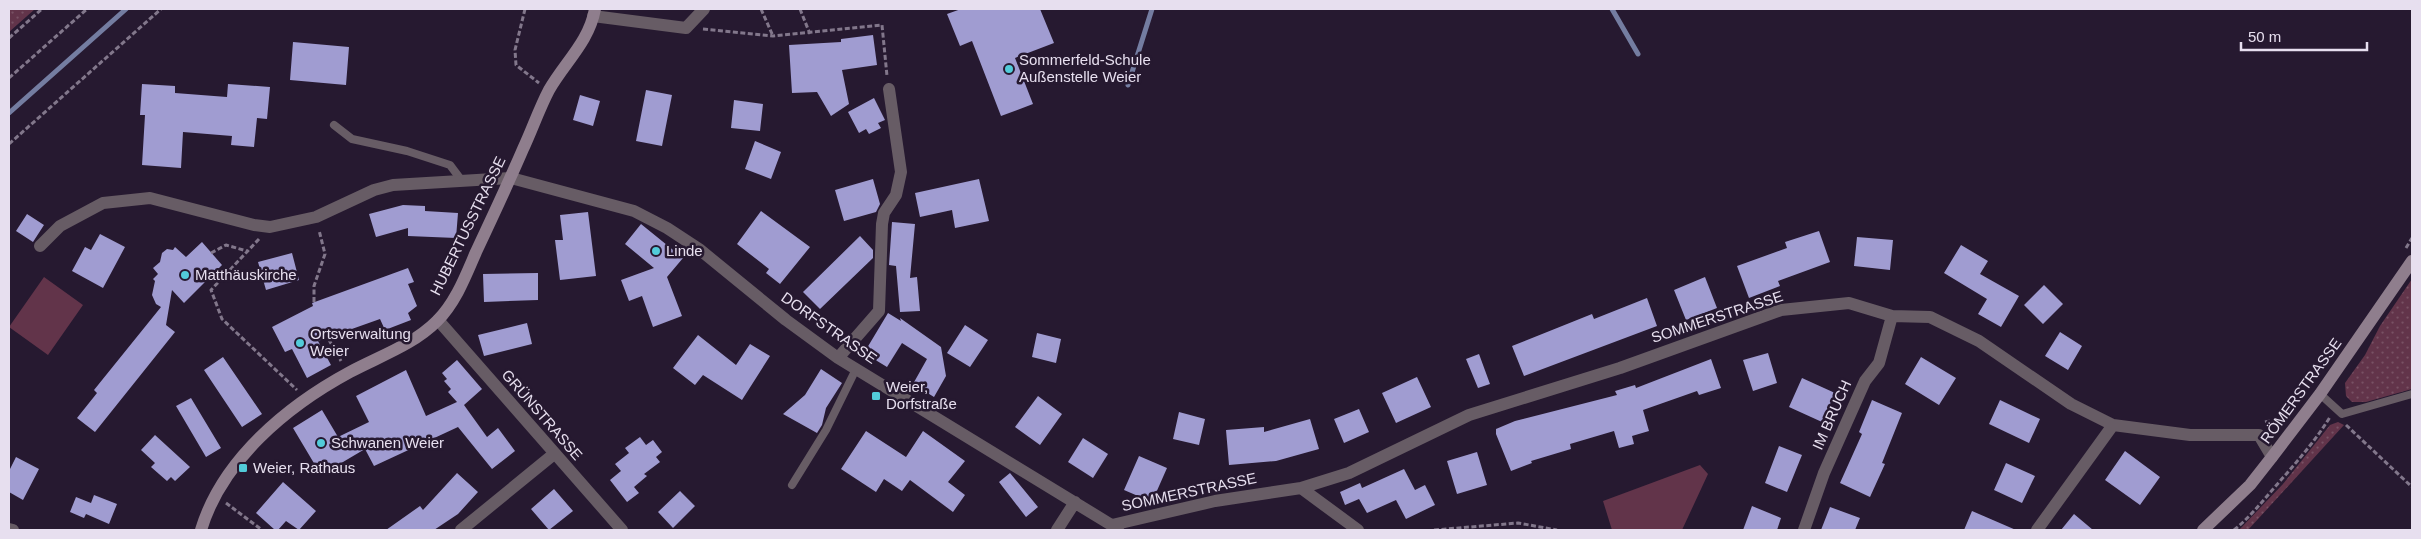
<svg xmlns="http://www.w3.org/2000/svg" width="2421" height="539" font-family="Helvetica,sans-serif">
<style>
.grass{fill:url(#grass-dots)}
.green{fill:#62344a}
.lines{fill:none;stroke-linecap:round;stroke-linejoin:round}
.stream{stroke:#747da1;stroke-width:5}
.building{fill:#a09cd1}
.path{stroke:#82778b;stroke-width:3;stroke-dasharray:5 2.5;stroke-linecap:butt}
.lane{stroke:#675c65;stroke-width:8}
.street{stroke:#675c65;stroke-width:12}
.secondary{stroke:#8f7e8d;stroke-width:12}
.poi-dot{fill:#52cbd9;stroke:#261930;stroke-width:2}
.labels{text-anchor:middle;stroke-width:5;stroke-linejoin:round;paint-order:stroke}
.poi-label{font-size:15px;fill:#e7dfef;stroke:#261930;text-anchor:start}
.street-label{font-size:15px;fill:#e7dfef;stroke:#261930}
</style>
<defs>
<pattern id="grass-dots" width="8" height="8" patternUnits="userSpaceOnUse" patternTransform="scale(1.25)"><rect width="8" height="8" fill="#62344a"/><path d="M2 2h.1M6 6h.1" fill="none" stroke="#785164" stroke-width="1.8" stroke-linecap="round"/></pattern>
</defs>
<rect width="100%" height="100%" fill="#261930"/>
<path class="grass" d="M9,9H35L9,32Z
M2412,279V389L2366,402H2352L2346,396L2345,383L2365,355L2380,326Z
M2338,422L2344,425L2248,530H2239L2283,484L2330,425Z"/>
<path class="green" d="M44,277L83,305L48,355L9,327Z
M1700,465L1708,474L1682,530H1612L1603,501Z"/>
<g class="lines">
<path class="stream" d="M1612,9L1638,54
M1128,85L1152,9
M9,113L126,9"/>
</g>
<path class="building" d="M961,9H1040L1054,43L1015,58L1033,104L1001,116L972,41L960,46L947,14Z
M873,35L877,65L842,70L849,104L831,116L817,92L792,93L789,45L841,42V39Z
M293,42L349,47L346,85L290,80Z
M142,84L175,86V93L227,97L228,84L270,87L267,119L257,118L254,147L231,145L232,136L183,132L181,168L142,165L145,115H140Z
M646,90L672,95L662,146L636,141Z
M580,95L600,101L593,126L573,120Z
M874,98L885,120L878,123L881,128L869,134L866,129L859,133L848,112Z
M734,100L763,104L760,131L731,128Z
M755,141L781,152L771,179L745,169Z
M873,179L880,204L876,212L844,221L835,190Z
M979,179L989,221L955,228L952,210L920,217L915,193Z
M403,205L425,206V211L458,213L456,238L408,236V228L376,237L369,214Z
M761,211L810,247L780,284L766,273L769,269L737,244Z
M588,212L596,276L560,280L555,240H563L560,215Z
M27,214L44,225L33,242L16,231Z
M892,222L915,224L910,278L917,277L920,311L900,312L896,266L889,265Z
M641,224L683,258L667,277L682,316L653,327L642,296L629,301L621,280L654,268L625,244Z
M1819,231L1830,262L1778,281L1780,286L1749,298L1737,266L1787,248L1785,242Z
M100,234L125,247L103,288L72,271L85,247L91,250Z
M860,236L873,250V258L820,309L803,292Z
M1857,237L1893,240L1890,270L1854,266Z
M202,242L222,265L184,303L172,290L166,325L175,332L95,432L77,418L97,393L94,390L161,307L156,304L152,295L155,281L153,279L158,274L153,268L160,262L162,253L167,249L173,250L175,247L186,257Z
M1961,245L1988,261L1980,274L2019,296L2001,327L1978,314L1987,299L1944,273Z
M292,253L299,280L266,290L258,262Z
M408,268L414,282L408,284L417,306L408,313L411,320L385,330L380,319L318,341L331,365L307,378L292,349L285,352L272,327L313,306L312,303Z
M538,273V300L484,302L483,274Z
M1705,277L1717,308L1686,320L1674,290Z
M2044,285L2063,304L2043,324L2024,305Z
M1647,298L1657,326L1524,376L1512,346L1592,314L1594,319Z
M888,313L901,321L900,318L941,347L946,376L934,397L913,384L927,359L902,343L887,367L864,353Z
M527,323L532,344L484,356L478,335Z
M965,325L988,340L970,367L947,353Z
M2060,332L2082,346L2068,370L2045,356Z
M1037,333L1061,339L1056,363L1032,357Z
M698,335L736,365L750,344L770,356L742,400L703,375L695,385L673,368Z
M1768,353L1777,383L1753,391L1743,360Z
M1479,354L1490,384L1478,388L1466,359Z
M223,357L262,414L242,427L204,370Z
M1921,357L1956,378L1939,405L1905,384Z
M1711,359L1721,388L1699,395L1697,391L1643,410L1649,431L1632,436L1634,444L1619,448L1614,431L1570,444L1571,449L1531,461L1532,463L1511,471L1496,434V429L1515,421L1617,395L1615,391L1635,385L1636,388Z
M457,360L482,389L464,405L487,437L498,428L515,451L492,469L458,427L374,466L365,449L321,475L293,428L322,410L338,437L369,422L356,396L406,370L426,416L457,402L448,392L451,389L444,381L447,379L442,373Z
M821,369L842,383L826,408L822,425L817,433L783,414L805,395Z
M1417,377L1431,407L1396,423L1382,393Z
M1802,378L1835,393L1822,422L1789,407Z
M1038,396L1062,414L1040,445L1015,427Z
M191,398L221,448L206,457L176,406Z
M1872,400L1902,413L1882,463L1885,464L1870,497L1840,483L1862,434L1859,432Z
M2000,400L2040,419L2029,443L1989,424Z
M1359,409L1369,432L1344,443L1334,419Z
M1179,412L1205,419L1199,445L1173,439Z
M1310,419L1319,449L1276,461L1229,465L1226,430L1264,427V432Z
M866,431L906,457L923,431L965,461L948,482L965,495L953,512L910,480L902,491L884,479L876,492L841,469Z
M155,435L190,467L175,481L171,477L167,481L151,467L155,463L141,450Z
M640,437L646,445L653,440L662,452L656,457L660,462L644,474L647,476L634,487L639,493L627,502L610,480L621,471L615,464L629,453L625,448Z
M1083,438L1108,454L1093,478L1068,462Z
M1779,446L1802,455L1787,492L1765,483Z
M2125,451L2160,477L2140,505L2105,480Z
M1477,452L1487,485L1457,494L1447,461Z
M1139,456L1167,468L1152,502L1124,490Z
M16,457L39,469L23,500L9,492V471Z
M2006,463L2035,476L2022,503L1994,490Z
M1404,469L1415,490L1425,485L1435,505L1406,519L1396,500L1367,513L1359,499L1345,505L1340,492L1360,483L1362,488Z
M457,473L478,492L458,514L434,530H386L420,506L423,510Z
M1010,473L1038,507L1026,517L999,482Z
M283,482L316,511L299,530L286,521L278,530H275L256,513Z
M554,489L573,511L549,530L531,509Z
M680,491L695,506L673,528L658,512Z
M94,495L117,504L109,524L86,514L84,518L70,512L76,497L91,503Z
M1752,506L1781,518L1777,530H1743Z
M1830,507L1860,518L1855,530H1821Z
M1972,511L2016,530H1964Z
M2074,514L2093,530H2061Z"/>
<g class="lines">
<path class="path" d="M525,9L515,50L516,65L539,83
M761,9L773,36
M800,9L810,34
M703,29L773,36L882,25L887,76
M9,38L42,9
M9,78L87,9
M9,144L161,9
M259,239L211,290L222,319L297,390
M2406,248L2412,238
M211,253L226,245L247,251
M314,302V286L325,254L319,230
M325,333L341,361
M2265,422L2283,418
M2346,425L2412,487
M226,503L262,530
M1434,530L1518,523L1557,530
M2234,530C2249,518 2261,503 2274,488C2294,465 2314,443 2330,417"/>
<path class="lane" d="M334,125L352,139L407,151L450,165L462,181
M2320,394L2342,414L2412,394
M792,485L826,430L856,369"/>
<path class="street" d="M593,16L686,28L704,9
M40,246L60,226L103,203L150,198L254,225L270,227L316,217L374,190L393,185L511,178L634,211L667,228L699,249L786,320L838,358L1118,529
M438,320L622,530
M838,358L879,311L882,224L884,213L896,195L901,172L889,89
M1301,488L1358,530
M1112,525L1215,501L1301,488L1349,473L1469,415L1620,368L1781,310L1849,303L1892,316L1930,317L1979,341L2071,404L2113,425L2190,435H2259L2272,457
M9,529L13,530
M461,530L554,454
M1057,530L1075,502
M1804,530L1824,473L1865,381L1879,363L1892,316
M2037,530L2113,425"/>
<path class="secondary" d="M201,530C222,460 287,406 350,372C380,356 413,345 437,321C456,302 466,275 476,252C492,218 508,184 523,149C532,130 539,109 549,90C565,62 589,42 595,9
M2203,530L2250,485L2272,457L2320,394L2412,261"/>
</g>
<g class="poi-dot">
<circle cx="1009" cy="69" r="5"/>
<circle cx="656" cy="251" r="5"/>
<circle cx="185" cy="275" r="5"/>
<circle cx="300" cy="343" r="5"/>
<rect x="871" y="391" width="10" height="10" rx="2.5"/>
<circle cx="321" cy="443" r="5"/>
<rect x="238" y="463" width="10" height="10" rx="2.5"/>
</g>
<g class="labels">
<g class="poi-label">
<text x="1019" y="65">Sommerfeld-Schule<tspan x="1019" dy="17">Außenstelle Weier</tspan></text>
<text x="666" y="256">Linde</text>
<text x="195" y="280">Matthäuskirche</text>
<text x="310" y="339">Ortsverwaltung<tspan x="310" dy="17">Weier</tspan></text>
<text x="886" y="392">Weier,<tspan x="886" dy="17">Dorfstraße</tspan></text>
<text x="331" y="448">Schwanen Weier</text>
<text x="253" y="473">Weier, Rathaus</text>
</g>
<g class="street-label">
<text transform="translate(468 226) rotate(-64)" y="5">HUBERTUSSTRASSE</text>
<text transform="translate(1717 317) rotate(-18)" y="5">SOMMERSTRASSE</text>
<text transform="translate(829 328) rotate(35)" y="5">DORFSTRASSE</text>
<text transform="translate(2301 391) rotate(-54)" y="5">RÖMERSTRASSE</text>
<text transform="translate(542 415) rotate(49)" y="5">GRÜNSTRASSE</text>
<text transform="translate(1832 415) rotate(-66)" y="5">IM BRUCH</text>
<text transform="translate(1189 492) rotate(-12)" y="5">SOMMERSTRASSE</text>
</g>
</g>
<rect width="2421" height="539" fill="none" stroke="#e7dfef" stroke-width="20"/>
<path d="M2241 42v8h126v-8" fill="none" stroke="#e7dfef" stroke-width="2.5"/>
<text x="2248" y="42" font-size="15" fill="#e7dfef" stroke="#261930" stroke-width="4" paint-order="stroke">50 m</text>
</svg>
